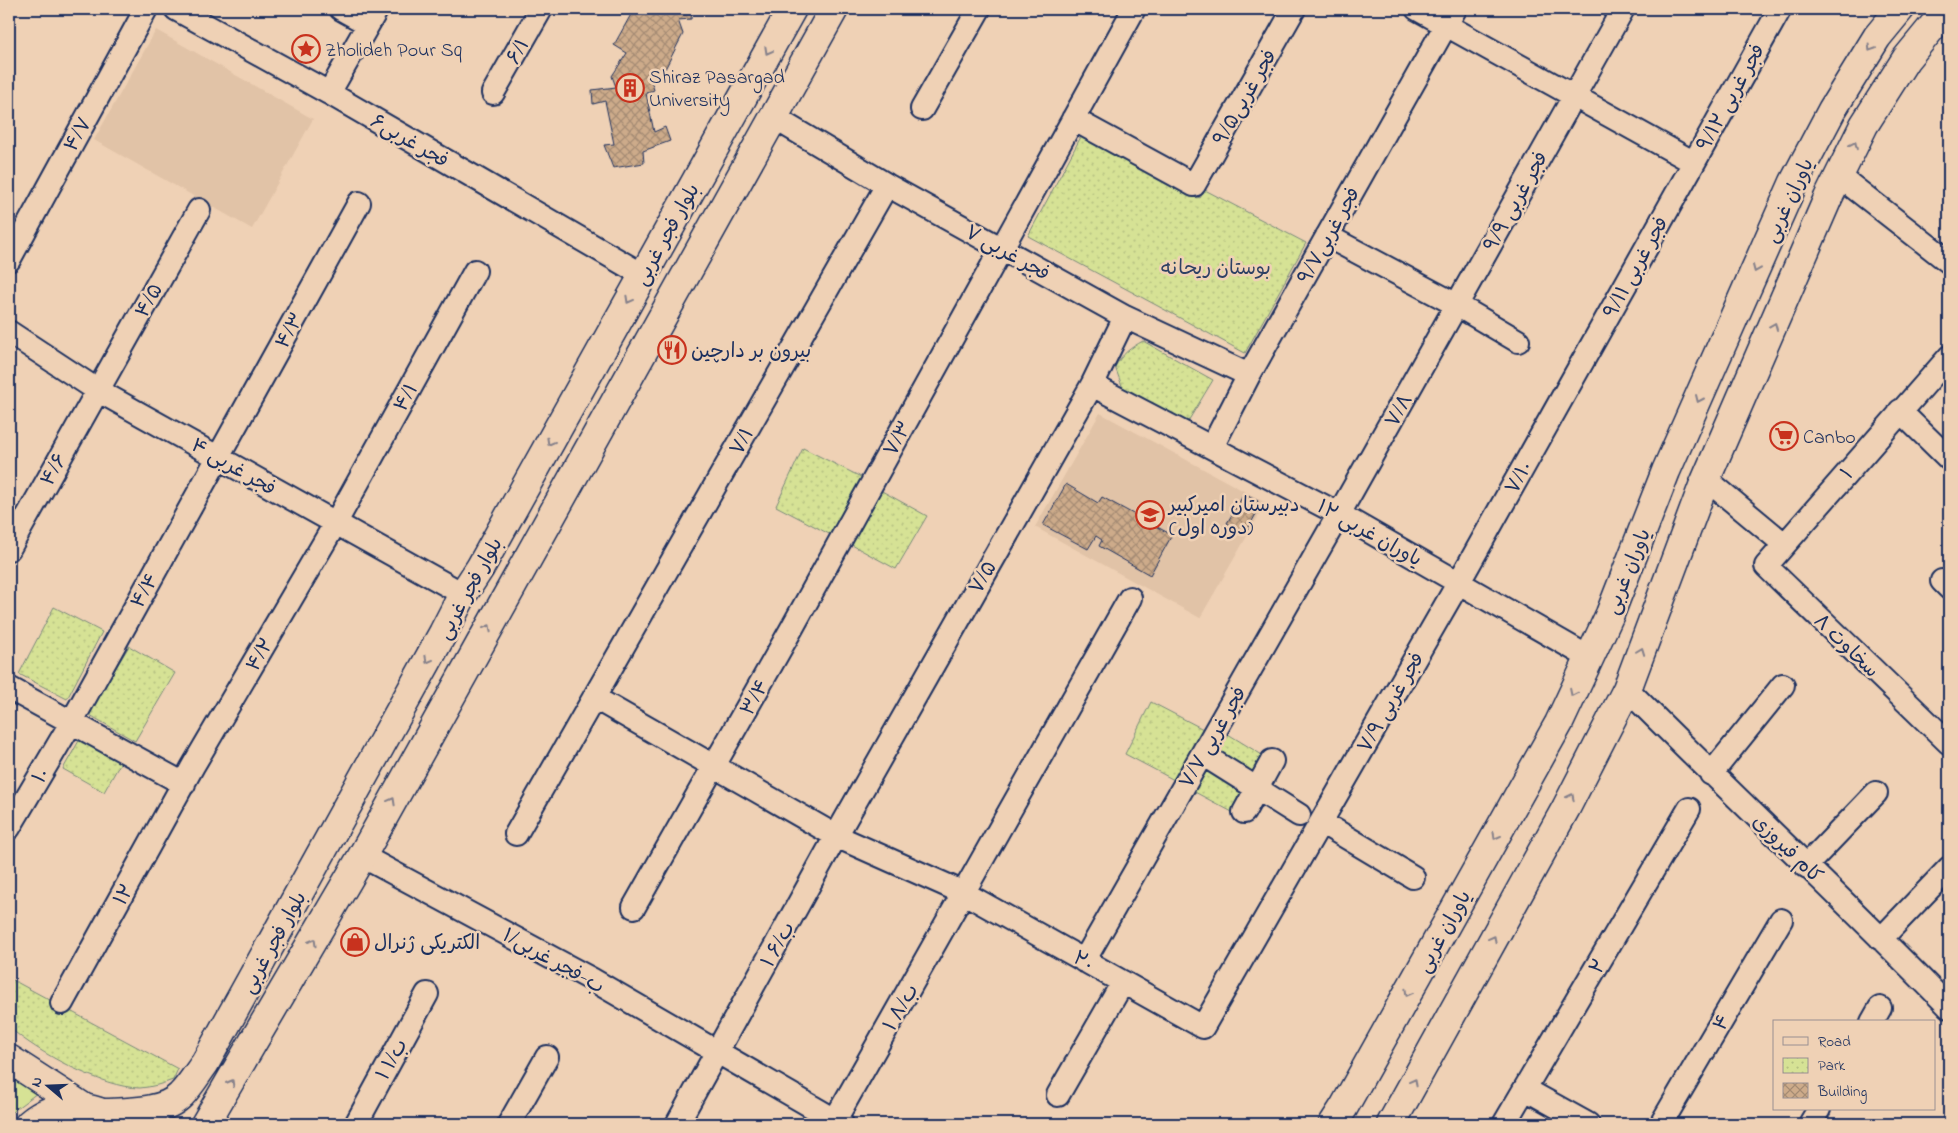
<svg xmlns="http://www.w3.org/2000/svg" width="1958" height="1133" font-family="'Indie Flower','Playpen Sans Arabic',sans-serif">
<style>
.built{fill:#e1c3a7}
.green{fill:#d6e295;stroke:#78887a}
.park{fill:url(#park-dots);stroke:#78887a}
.building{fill:url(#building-cross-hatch);stroke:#1b2f5e}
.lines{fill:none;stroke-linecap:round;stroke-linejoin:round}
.minor-casing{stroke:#1b2f5e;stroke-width:26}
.major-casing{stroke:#1b2f5e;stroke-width:31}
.minor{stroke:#efd1b5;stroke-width:22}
.major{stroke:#efd1b5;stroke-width:28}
.oneway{stroke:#85808a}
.labels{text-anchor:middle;stroke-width:5;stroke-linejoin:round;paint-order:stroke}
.poi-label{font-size:20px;fill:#1b2f5e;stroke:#efd1b5;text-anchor:start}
.street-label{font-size:20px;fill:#1b2f5e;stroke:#efd1b5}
.park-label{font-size:20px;fill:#2e4164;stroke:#efd1b5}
</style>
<defs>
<pattern id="park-dots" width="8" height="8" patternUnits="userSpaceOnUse" patternTransform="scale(1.25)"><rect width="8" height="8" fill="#d6e295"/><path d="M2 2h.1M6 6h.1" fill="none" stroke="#b7c283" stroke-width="1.8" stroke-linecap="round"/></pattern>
<pattern id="building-cross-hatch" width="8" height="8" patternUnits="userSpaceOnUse" patternTransform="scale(1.25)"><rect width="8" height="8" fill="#cdab8a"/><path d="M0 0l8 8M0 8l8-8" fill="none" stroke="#a68c74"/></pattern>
</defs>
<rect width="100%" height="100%" fill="#efd1b5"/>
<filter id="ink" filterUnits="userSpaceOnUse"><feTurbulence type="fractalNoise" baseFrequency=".02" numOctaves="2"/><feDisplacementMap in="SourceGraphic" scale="10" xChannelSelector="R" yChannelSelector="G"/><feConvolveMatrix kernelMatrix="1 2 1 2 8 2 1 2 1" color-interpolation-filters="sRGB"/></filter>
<g filter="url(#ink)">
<path class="built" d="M156,30L313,119L252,229L94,140Z
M1100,413L1266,503L1200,618L1035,527Z"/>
<path class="green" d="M9,1077L37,1093L9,1114Z"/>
<path class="park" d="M1083,133L1200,198L1205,190L1306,243L1245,353L1028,236Z
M1143,341L1213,380L1187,423L1124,391L1115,367C1122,354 1130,348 1143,341Z
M803,448L863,478L833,536L776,506Z
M880,490L927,516L896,569L850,544Z
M54,607L102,632L67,699L19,674Z
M129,646L175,673L135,741L88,714Z
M1151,702L1203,729L1176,781L1125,754Z
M1223,731L1267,758L1253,780L1210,753Z
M80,739L121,762L104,792L63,769Z
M1204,765L1247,789L1234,813L1191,790Z
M9,978L178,1069L173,1080C162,1084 152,1087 140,1088C103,1088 36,1052 9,1027Z"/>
<path class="building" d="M634,9H692L691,19L678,20L683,34L665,69L649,73L654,90L646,93L654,132L665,127L670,141L643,151L644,163L613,168L604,145L614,144L605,101L593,104L592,90L616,87L612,76L627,53L614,45Z
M1066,484L1098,503L1102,497L1172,535L1150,575L1099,546L1102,540L1096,536L1088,549L1043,525Z
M1244,494L1258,501L1252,511L1256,514L1245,534L1227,523Z"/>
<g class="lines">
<defs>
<path id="minor" d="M176,9L329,93L643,275
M341,9L368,24
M1417,9L1693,162
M329,93L377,9
M493,93L541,9
M922,109L979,9
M773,117L887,185L1125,317L1249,375
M1073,119L1194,185L1294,9
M1839,176L1949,262
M1327,236L1457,305L1518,341
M9,260L146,9
M9,332L97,390L463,594
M1949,357L1766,566L1949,743
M1092,385L1339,514L1590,658
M1900,411L1949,459
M1212,447L1249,375L1455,9
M1706,479L1784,544
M9,549L199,210
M1942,581L1949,588
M9,688L184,784
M1627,689C1733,796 1844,899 1949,1007
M595,698L836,836L964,893L1203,1027L1459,582L1780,9
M1202,754L1299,815
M1711,774L1783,685
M1244,812L1272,761
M1321,822L1413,877
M9,828L71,723L359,203
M516,834L887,185
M362,856L593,980L842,1124
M1806,866L1876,793
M634,907L792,628L1134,9
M1881,939L1949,868
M1084,961L1339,514L1623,9
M62,1003L193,766L335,524L475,271
M1872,1022L1880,1008
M1525,1089L1588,1124
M1058,1095L1123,982
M835,1120L1130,598
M356,1124L427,994
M509,1124L547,1057
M677,1124L836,836L1092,385L1125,317
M1504,1124L1689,809
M1661,1124L1781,920
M1810,1124L1819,1109"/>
<path id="major" d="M9,1059L83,1107
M106,1113C128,1112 164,1113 181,1095C190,1086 197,1074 205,1063L443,633L463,594L480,568L792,9
M29,1124C57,1100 92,1104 122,1123
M205,1124L362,856L834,9
M1333,1124L1344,1107L1559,723L1610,614L1666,471L1794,182L1832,110L1877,37L1900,9
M1391,1124L1566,808L1627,689L1703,486L1828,198L1864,125L1906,59L1947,9"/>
</defs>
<use href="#minor" class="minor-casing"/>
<use href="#major" class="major-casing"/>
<use href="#minor" class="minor"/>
<use href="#major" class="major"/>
</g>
<defs><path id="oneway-chevron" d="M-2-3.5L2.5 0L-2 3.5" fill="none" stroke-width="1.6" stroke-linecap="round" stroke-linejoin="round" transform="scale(1.25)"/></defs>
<g class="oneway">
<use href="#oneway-chevron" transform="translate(1871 48) rotate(122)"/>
<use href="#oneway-chevron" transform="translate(768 51) rotate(119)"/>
<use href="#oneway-chevron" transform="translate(1854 145) rotate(-64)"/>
<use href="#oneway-chevron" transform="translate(1756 269) rotate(113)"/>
<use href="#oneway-chevron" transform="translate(629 300) rotate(119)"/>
<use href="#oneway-chevron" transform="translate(1774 326) rotate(-67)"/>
<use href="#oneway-chevron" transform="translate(1699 399) rotate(114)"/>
<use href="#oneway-chevron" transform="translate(550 442) rotate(119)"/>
<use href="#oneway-chevron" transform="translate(488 628) rotate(-61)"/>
<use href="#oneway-chevron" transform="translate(1641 651) rotate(-69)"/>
<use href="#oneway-chevron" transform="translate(428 660) rotate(119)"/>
<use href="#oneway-chevron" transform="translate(1573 693) rotate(116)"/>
<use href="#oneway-chevron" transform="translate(1571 797) rotate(-63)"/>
<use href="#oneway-chevron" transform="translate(392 801) rotate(-61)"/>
<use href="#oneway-chevron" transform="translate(1496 836) rotate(119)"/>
<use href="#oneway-chevron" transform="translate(1493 939) rotate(-61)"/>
<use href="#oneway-chevron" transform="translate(313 942) rotate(-60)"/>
<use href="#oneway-chevron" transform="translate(1408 993) rotate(119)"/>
<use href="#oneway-chevron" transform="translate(1414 1082) rotate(-61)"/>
<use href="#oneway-chevron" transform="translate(231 1083) rotate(-60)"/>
</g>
</g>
<defs>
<symbol id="sight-ring" viewBox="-11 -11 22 22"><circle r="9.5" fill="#efd1b5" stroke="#c8321e" stroke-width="1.5"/><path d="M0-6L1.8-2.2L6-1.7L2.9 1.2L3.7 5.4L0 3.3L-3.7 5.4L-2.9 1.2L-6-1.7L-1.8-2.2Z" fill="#c8321e"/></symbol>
<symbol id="building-ring" viewBox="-11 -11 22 22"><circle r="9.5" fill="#efd1b5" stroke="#c8321e" stroke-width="1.5"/><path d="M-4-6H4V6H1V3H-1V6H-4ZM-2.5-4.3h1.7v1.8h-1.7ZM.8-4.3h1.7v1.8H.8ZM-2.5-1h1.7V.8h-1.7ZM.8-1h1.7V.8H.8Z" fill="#c8321e"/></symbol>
<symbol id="restaurant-ring" viewBox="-11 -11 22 22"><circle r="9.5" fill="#efd1b5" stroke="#c8321e" stroke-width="1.5"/><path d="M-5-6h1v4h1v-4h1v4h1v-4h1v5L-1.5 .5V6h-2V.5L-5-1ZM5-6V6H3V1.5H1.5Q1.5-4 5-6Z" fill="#c8321e"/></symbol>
<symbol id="supermarket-ring" viewBox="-11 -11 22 22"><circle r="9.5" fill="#efd1b5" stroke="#c8321e" stroke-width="1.5"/><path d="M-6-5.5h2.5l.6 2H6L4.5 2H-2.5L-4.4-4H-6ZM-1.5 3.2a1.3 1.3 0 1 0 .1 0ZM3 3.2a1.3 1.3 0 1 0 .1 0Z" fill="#c8321e"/></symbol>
<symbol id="school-ring" viewBox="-11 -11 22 22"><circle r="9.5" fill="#efd1b5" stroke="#c8321e" stroke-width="1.5"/><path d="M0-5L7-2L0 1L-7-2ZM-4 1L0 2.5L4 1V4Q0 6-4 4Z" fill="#c8321e"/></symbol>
<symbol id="shop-ring" viewBox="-11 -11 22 22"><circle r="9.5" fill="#efd1b5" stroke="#c8321e" stroke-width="1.5"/><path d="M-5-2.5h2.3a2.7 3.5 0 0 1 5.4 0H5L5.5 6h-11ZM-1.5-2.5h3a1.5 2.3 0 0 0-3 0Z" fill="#c8321e"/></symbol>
</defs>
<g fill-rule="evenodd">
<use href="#sight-ring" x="290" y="33" width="32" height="32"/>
<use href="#building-ring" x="614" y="72" width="32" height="32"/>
<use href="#restaurant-ring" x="656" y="334" width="32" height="32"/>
<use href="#supermarket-ring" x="1768" y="420" width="32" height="32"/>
<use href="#school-ring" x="1134" y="499" width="32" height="32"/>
<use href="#shop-ring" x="339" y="926" width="32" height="32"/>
</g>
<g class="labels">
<g class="poi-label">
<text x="325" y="56">Zholideh Pour Sq</text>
<text x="649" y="83">Shiraz Pasargad<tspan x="649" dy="23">University</tspan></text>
<text x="691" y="357">بیرون بر دارچین</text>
<text x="1803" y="443">Canbo</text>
<text x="1169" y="511">دبیرستان امیرکبیر<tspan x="1169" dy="23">(دوره اول)</tspan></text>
<text x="374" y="949">الکتریکی ژنرال</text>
</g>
<g class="street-label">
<text transform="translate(517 51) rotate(-60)" y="7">۶/۱</text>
<text transform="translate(1244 97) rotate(-60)" y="7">فجر غربی۹/۵</text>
<text transform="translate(1730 97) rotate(-61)" y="7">۹/۱۲ فجر غربی</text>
<text transform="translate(77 134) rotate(-61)" y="7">۴/۷</text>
<text transform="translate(410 140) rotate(30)" y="7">فجر غربی۶</text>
<text transform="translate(1788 200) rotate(-65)" y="7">یاوران غربی</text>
<text transform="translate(1515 201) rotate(-61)" y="7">۹/۹ فجر غربی</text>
<text transform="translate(666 234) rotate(-61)" y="7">بلوار فجر غربی</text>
<text transform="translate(1328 235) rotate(-61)" y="7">فجر غربی۹/۷</text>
<text transform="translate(1008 252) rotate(29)" y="7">۷ فجر غربی</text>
<text transform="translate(1635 267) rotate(-61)" y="7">۹/۱۱ فجر غربی</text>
<text transform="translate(148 300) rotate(-61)" y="7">۴/۵</text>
<text transform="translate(289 330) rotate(-61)" y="7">۴/۳</text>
<text transform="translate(405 397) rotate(-61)" y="7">۴/۱</text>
<text transform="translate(1398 410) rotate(-61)" y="7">۷/۸</text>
<text transform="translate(897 438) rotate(-61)" y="7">۷/۳</text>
<text transform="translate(741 441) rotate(-60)" y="7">۷/۱</text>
<text transform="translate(234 466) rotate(30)" y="7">۴ فجر غربی</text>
<text transform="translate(53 469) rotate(-61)" y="7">۴/۶</text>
<text transform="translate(1846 473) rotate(-49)" y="7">۱</text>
<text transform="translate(1518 477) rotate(-61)" y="7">۷/۱۰</text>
<text transform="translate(1370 532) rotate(29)" y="7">۱۲ یاوران غربی</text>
<text transform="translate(1627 571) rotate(-68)" y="7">یاوران غربی</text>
<text transform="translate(982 577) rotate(-60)" y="7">۷/۵</text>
<text transform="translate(469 588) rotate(-61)" y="7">بلوار فجر غربی</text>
<text transform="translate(144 590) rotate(-61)" y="7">۴/۴</text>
<text transform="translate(1847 645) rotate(44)" y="7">سخاوت ۸</text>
<text transform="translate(259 654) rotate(-60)" y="7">۴/۲</text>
<text transform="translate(754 697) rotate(-61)" y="7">۳/۴</text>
<text transform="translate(1390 702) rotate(-60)" y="7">۷/۹ فجر غربی</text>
<text transform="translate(1212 737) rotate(-60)" y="7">۷/۷ فجر غربی</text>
<text transform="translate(40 775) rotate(-60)" y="7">۱۰</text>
<text transform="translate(1788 848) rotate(44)" y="7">کام فیروزی</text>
<text transform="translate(123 894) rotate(-61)" y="7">۱۲</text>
<text transform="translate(1443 931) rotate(-61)" y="7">یاوران غربی</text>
<text transform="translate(273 942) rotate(-61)" y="7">بلوار فجر غربی</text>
<text transform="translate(777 944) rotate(-61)" y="7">۱ ب/۶</text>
<text transform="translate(554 960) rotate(29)" y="7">۱/ب-فجر غربی</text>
<text transform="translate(1084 960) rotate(29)" y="7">۲۰</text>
<text transform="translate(1597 966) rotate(-60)" y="7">۲</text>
<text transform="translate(900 1007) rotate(-60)" y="7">۱ ب/۸</text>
<text transform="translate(1721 1022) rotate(-60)" y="7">۴</text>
<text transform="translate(391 1059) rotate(-61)" y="7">۱ ب/۱</text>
</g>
<g class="park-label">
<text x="1216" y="274">بوستان ریحانه</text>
</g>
</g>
<rect width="1958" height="1133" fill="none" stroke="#efd1b5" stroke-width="30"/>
<rect x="15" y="15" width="1928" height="1103" fill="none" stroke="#1b2f5e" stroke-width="2" filter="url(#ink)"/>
<rect x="1773" y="1020" width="162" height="90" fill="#efd1b5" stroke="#9a9092"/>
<rect x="1783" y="1037" width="25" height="8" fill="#efd1b5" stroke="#9a9092"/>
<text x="1818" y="1046" font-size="15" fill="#1b2f5e">Road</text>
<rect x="1783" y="1058" width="25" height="15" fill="url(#park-dots)" stroke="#9a9092"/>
<text x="1818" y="1070" font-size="15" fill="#1b2f5e">Park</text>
<rect x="1783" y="1083" width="25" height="15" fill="url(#building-cross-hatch)" stroke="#9a9092"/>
<text x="1818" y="1096" font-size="15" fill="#1b2f5e">Building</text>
<g transform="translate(48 1086) rotate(289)" stroke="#efd1b5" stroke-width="4" paint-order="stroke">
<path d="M0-4L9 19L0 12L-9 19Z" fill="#1b2f5e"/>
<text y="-8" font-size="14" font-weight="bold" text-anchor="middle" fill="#1b2f5e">N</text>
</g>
</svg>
